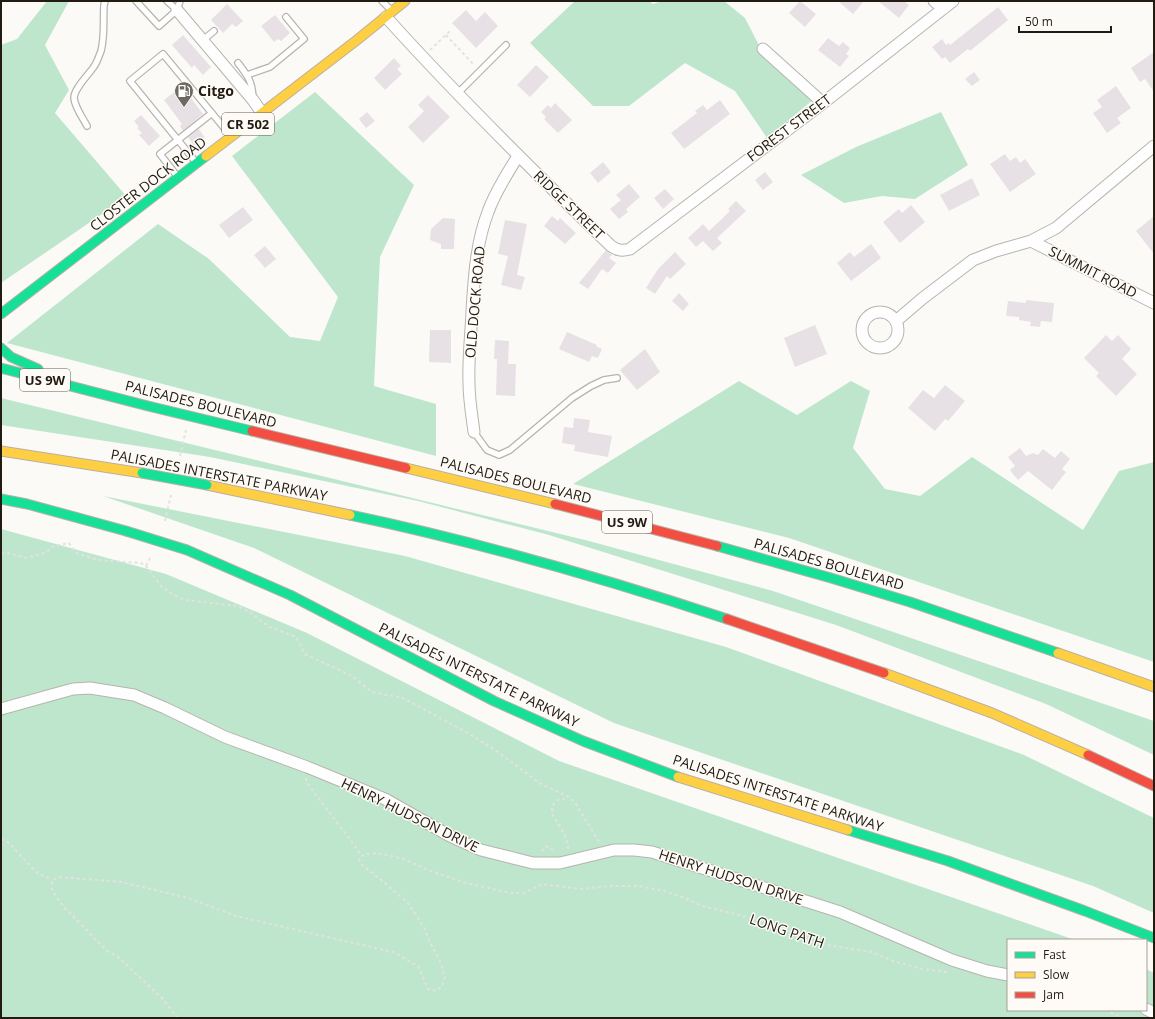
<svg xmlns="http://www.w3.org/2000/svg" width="1155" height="1019" font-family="'Open Sans',sans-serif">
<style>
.forest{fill:#bde6cd}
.building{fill:#e7e1e6}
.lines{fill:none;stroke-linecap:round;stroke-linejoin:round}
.lane-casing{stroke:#b7b4ae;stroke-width:8}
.street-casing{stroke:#b7b4ae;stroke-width:13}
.fast-casing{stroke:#b9b0a4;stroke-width:11}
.slow-casing{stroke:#b9b0a4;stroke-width:11}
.jam-casing{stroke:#b9b0a4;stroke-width:11}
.path{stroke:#e2e2e1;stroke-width:2;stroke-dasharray:3 3;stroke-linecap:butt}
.lane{stroke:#fffefe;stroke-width:5.5}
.street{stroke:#fffefe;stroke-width:11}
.fast{stroke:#16e098;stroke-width:9}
.slow{stroke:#ffcf43;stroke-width:9}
.jam{stroke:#f24e42;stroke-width:9}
.fast-bridge-casing{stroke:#b9b0a4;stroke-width:11;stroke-linecap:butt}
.fast-bridge{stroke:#16e098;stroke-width:9}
.labels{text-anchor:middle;stroke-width:3;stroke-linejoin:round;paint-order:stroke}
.shield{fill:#fefaf5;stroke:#635e56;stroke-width:1}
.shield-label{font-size:13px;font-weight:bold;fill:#211b12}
.poi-label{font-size:14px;font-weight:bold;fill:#211b12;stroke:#fefaf5;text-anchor:start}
.street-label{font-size:14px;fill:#211b12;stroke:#fefaf5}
</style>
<rect width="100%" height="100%" fill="#fcfaf7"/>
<path class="forest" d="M47,1H69L45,45L69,90L55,113L127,197L1,283V45L17,39Z
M575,1H649L653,4L662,1H724L745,18L763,53L814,99L767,138L735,91L685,63L629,106H593L530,43Z
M315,92L414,185L380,257L374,386L436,404V456L7,343L158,224L209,259L290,337L320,341L338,297L232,156Z
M941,112L968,165L915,199L882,196L844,203L801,175L856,147Z
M739,381L797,415L851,381L870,391L853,448L885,489L920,496L972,457L1083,530L1119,471L1154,462V662L789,538L573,484Z
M1,398L589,541L773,591L1154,721V755L1046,704L836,625L549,535L418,501L210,457L1,425Z
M103,496L405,556L726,647L1024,755L1154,818V913L1093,886L614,723L254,548Z
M1,529L166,574L307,633L559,761L1075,940H1008V1010H1146V969L1154,973V1018H1Z"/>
<path class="building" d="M800,1L816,14L805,27L789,13Z
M838,1H864L853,14Z
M878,1H904L909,5L899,18Z
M227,4L243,21L236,27L232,24L223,33L211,20Z
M998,7L1008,20L970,51L968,49L950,63L945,57L942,59L932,47L942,39L946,45L949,43L950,45Z
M466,10L476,21L485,12L498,26L476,48L452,23Z
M275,15L290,33L281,41L278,39L274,42L261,26Z
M183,35L211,67L203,75L194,65L192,68L172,45Z
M828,38L839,46L843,42L850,48L846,54L849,56L840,67L818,50Z
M1154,52V92L1145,79L1140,82L1131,68Z
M394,58L401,66L397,69L402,74L385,90L374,78Z
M536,65L549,77L530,97L517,85Z
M974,72L980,80L972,86L965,79Z
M182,86L203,114L183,131L180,126L182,124L164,100Z
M1116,86L1131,108L1117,118L1121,123L1107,133L1093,113L1102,107L1097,100Z
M428,95L450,117L423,143L408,127L424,111L418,105Z
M720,100L730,114L684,149L671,133L697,113L695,111L703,105L707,110Z
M555,103L572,120L558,133L544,119L546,117L541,112L548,105L551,108Z
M367,112L375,121L366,128L359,119Z
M141,115L160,136L149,146L139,135L142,133L137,128L139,127L134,121Z
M199,129L205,138L194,146L188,137Z
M1005,154L1010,161L1016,157L1020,163L1025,159L1036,174L1010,192L990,164Z
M603,162L611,172L598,183L590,173Z
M765,172L773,182L763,190L755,180Z
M972,178L980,195L949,211L940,195Z
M629,184L640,197L626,209L628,212L619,219L610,209L621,200L616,195Z
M665,189L674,199L663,209L654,198Z
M736,201L746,211L717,238L722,243L713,251L703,241L696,247L688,238L703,224L709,231L730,211L728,209Z
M911,205L925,222L900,243L883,222L899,209L902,213Z
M243,207L253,220L229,238L219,225Z
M552,216L558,221L560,218L576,233L565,244L544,226Z
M1154,216V254L1136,231Z
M443,218L455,219L454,249H441V244L430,240L431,229Z
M505,220L527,224L517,275L525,277L521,290L501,285L508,256L498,254Z
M871,244L881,258L851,281L837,263L850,252L854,257Z
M265,246L276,259L265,268L254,255Z
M606,250L612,255L609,258L616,263L608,273L602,269L588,289L579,283Z
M675,252L686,264L670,279L667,276L655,294L646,288L658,269Z
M679,293L689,304L683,311L672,301Z
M1026,300L1054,303L1052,322L1041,321L1040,327L1030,326L1031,322L1019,320V317L1006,316L1008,301L1026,303Z
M815,325L827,354L795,367L784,338Z
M430,330H451V363L429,362Z
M567,332L597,345L596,346L602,349L598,358L592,356L589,362L559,349Z
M1106,335L1112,341L1118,335L1131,349L1122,359L1137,374L1116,396L1096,376L1099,373L1084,358Z
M495,340L509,341L508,364H516L515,396L496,395L497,359H494Z
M645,349L660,372L637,390L620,370Z
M945,385L965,401L948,421L945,419L935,431L908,408L923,390L934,398Z
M574,418L590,420L588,432L612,436L608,457L574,451L575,445L562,443L564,427L573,428Z
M1020,448L1026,456L1033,453L1038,455L1043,449L1055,458L1061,451L1070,459L1062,469L1066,472L1052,490L1028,471L1018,480L1010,470L1015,466L1008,457Z"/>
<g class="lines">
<defs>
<path id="lane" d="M136,1L159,26L177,10L180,1
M167,1L177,10
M382,1L390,9
M203,40L214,31
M238,63C248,76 252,81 253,98
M247,75L270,67L304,39L286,17
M457,94L506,45
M87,126C83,118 75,108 74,98C74,89 88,75 93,68C97,63 99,56 101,51C105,36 103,20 104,5L105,1
M195,161L130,81L163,54L230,135
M177,176L160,154L212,113
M474,432L487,450L499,455L510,450L572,398L591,386L604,380L617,378"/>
<path id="street" d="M934,1L943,9
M177,10L253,100L262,113
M386,17C458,97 534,172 611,246C618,251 623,251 630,249L823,103L953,1
M763,49L823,103
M1031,241L1154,303
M862 330a18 18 0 1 1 36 0a18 18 0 1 1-36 0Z
M896,321L923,298L973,260L996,251L1031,241L1056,228L1154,146
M474,432C472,416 469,400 469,383C468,359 471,335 472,311C474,278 476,243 488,212C495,192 507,174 518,156
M1,709L73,689L90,688L134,695L165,708L225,737L307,767L385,799L450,836L481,850L533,863H560L614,850H634L652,852L840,912L952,960L987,971L1008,975
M1146,1009L1154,1013"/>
<path id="fast" d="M1,314L206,156
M1,348L11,357L38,369
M1,368L148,406L252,431
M1,499L27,504L126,531
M350,515C478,542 603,578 727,619
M717,546L831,578L910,602L1058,653
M187,550L290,595L494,701L583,741L678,777
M848,830L948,861L1085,911L1154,938"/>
<path id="slow" d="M206,156L357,40L405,1
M1,451L142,473
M406,468L555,504
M207,485L350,515
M1058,653L1154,687
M884,673L992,713L1088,755
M678,777L848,830"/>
<path id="jam" d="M252,431L406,468
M555,504L717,546
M727,619L884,673
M1088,755L1154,786"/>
</defs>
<use href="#lane" class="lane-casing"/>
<use href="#street" class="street-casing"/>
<use href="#fast" class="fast-casing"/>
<use href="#slow" class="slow-casing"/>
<use href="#jam" class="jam-casing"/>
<path class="path" d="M446,35L474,65
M430,50L451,30
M180,456L186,430
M165,521L171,495
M1,554L8,553L26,558L47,552L54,546L69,543L76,553L98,560L141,563L146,566L161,586L172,594L185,600L237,606L250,612L261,621L270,627L296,637L305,654L352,676L372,692L403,698L468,733L498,752L541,784L569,797L576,804L599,842
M146,566L151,556
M306,778V781C324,807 344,830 362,856
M1,839L9,843L36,872L52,880
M568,849V844L563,832L552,814V806L558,800L568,798
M542,851L546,846L555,851
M1105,1010L1124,1018
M178,1018L161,997L118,957L107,951L65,908L57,898L52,889V880L60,877L121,882L188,898L236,916L393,952L418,966L428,989L436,991L442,986L445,977L439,958L429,941L424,927L407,902L380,879L361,864L359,859L362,856L366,854L377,853L387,855L404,859L428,870L466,883L511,893H524L542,884L581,889L610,886H639L664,891L682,897L702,906L776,924L814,943L872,952L893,961L922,969L948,972"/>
<use href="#lane" class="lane"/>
<use href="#street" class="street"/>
<use href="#fast" class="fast"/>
<use href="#slow" class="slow"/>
<use href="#jam" class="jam"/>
<defs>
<path id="fast-bridge" d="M142,473L207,485
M126,531L187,550"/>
</defs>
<use href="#fast-bridge" class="fast-bridge-casing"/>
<use href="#fast-bridge" class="fast-bridge"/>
</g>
<defs>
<symbol id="fuel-pin" viewBox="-11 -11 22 30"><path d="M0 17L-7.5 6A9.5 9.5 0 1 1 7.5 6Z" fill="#6e6962" stroke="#fefaf5"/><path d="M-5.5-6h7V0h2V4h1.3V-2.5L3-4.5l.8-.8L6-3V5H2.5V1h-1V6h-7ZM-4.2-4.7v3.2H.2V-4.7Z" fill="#fff"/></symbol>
</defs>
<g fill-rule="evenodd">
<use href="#fuel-pin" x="173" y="80" width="22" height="30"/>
</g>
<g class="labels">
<g class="shield">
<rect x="222" y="113" width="52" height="22" rx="3"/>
<rect x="20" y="369" width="50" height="22" rx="3"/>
<rect x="602" y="511" width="50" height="22" rx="3"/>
</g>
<g class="shield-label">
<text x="248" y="129">CR 502</text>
<text x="45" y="385">US 9W</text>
<text x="627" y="527">US 9W</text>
</g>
<g class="poi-label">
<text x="198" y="96">Citgo</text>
</g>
<g class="street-label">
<text transform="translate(789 128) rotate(-37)" y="5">FOREST STREET</text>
<text transform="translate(148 184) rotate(-38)" y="5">CLOSTER DOCK ROAD</text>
<text transform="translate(569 205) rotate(44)" y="5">RIDGE STREET</text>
<text transform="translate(1093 272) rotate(27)" y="5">SUMMIT ROAD</text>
<text transform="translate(475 302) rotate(-85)" y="5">OLD DOCK ROAD</text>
<text transform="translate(201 404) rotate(14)" y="5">PALISADES BOULEVARD</text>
<text transform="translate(219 475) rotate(11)" y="5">PALISADES INTERSTATE PARKWAY</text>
<text transform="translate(516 480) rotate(14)" y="5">PALISADES BOULEVARD</text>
<text transform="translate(829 564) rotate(16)" y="5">PALISADES BOULEVARD</text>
<text transform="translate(479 675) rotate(26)" y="5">PALISADES INTERSTATE PARKWAY</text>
<text transform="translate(778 793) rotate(18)" y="5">PALISADES INTERSTATE PARKWAY</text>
<text transform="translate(410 815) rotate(26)" y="5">HENRY HUDSON DRIVE</text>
<text transform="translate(731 877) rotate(18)" y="5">HENRY HUDSON DRIVE</text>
<text transform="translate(787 931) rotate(19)" y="5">LONG PATH</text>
</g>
</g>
<rect width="1155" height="1019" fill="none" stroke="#211b12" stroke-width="4"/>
<rect x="1007" y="939" width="140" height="72" fill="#fefaf5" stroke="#a6a19a"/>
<rect x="1015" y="952" width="20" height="6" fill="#16e098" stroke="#a6a19a"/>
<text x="1043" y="959" font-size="12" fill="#211b12">Fast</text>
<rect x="1015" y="972" width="20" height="6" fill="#ffcf43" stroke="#a6a19a"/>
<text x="1043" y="979" font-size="12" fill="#211b12">Slow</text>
<rect x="1015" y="992" width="20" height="6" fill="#f24e42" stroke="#a6a19a"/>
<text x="1043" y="999" font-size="12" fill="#211b12">Jam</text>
<path d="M1019 26v6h92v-6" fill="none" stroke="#211b12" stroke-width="2"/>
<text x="1025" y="26" font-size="12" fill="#211b12" stroke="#fefaf5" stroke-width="3" paint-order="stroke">50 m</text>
</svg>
